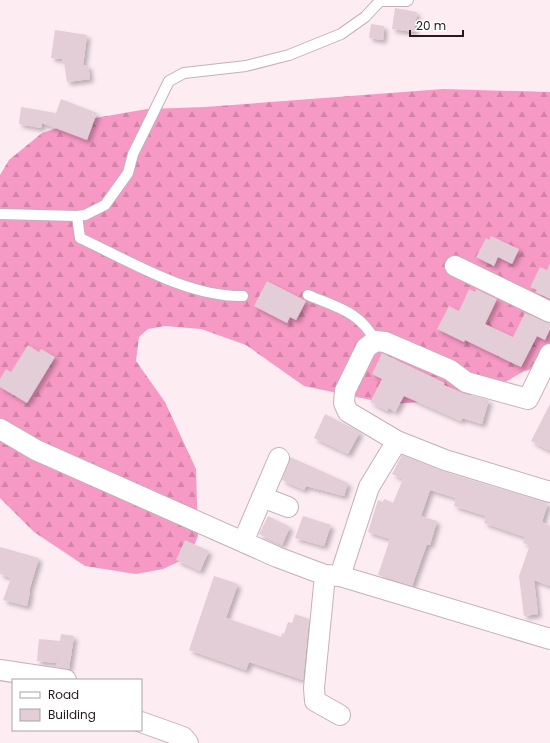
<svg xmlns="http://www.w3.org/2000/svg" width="550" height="743" font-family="Poppins,sans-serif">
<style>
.forest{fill:url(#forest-firs)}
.building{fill:#e3cdd6;filter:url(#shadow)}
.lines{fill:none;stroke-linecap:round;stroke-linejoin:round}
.lane-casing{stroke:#c5b0b9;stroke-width:12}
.street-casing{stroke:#c5b0b9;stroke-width:22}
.lane{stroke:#fff;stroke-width:10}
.street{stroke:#fff;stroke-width:20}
</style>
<defs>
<pattern id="forest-firs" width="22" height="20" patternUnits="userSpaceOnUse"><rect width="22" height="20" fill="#f699c4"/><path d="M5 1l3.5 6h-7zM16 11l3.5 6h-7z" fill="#d383a8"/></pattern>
<filter id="shadow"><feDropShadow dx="3.5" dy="3.5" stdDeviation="2" flood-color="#0004"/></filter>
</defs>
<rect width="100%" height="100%" fill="#feecf3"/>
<path class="forest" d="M443,89L550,92V366L524,371L490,391L439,401L390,404L304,386L246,345L201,329L165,326L148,329L139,337L136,361L165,402L196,469L198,536L189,557L163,569L136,574L85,566L34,532L0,498V175L9,160L42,133L78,121L147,109L205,107Z"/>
<path class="building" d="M395,8L417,12L414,32L392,29Z
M371,24L384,26L383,40L369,38Z
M55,30L87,35L83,66L88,65L90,79L67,82L64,62L62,61V59L51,58Z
M61,99L97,113L87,140L42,123L41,128L19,124L21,107L56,113Z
M491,236L519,249L512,264L498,257L494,266L476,257L486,238L489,240Z
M550,263V299L535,292L537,290L530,287L540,267L547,270Z
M267,281L306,301L296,320L290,317L287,323L254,306Z
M469,289L475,292L476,289L497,299L485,324L513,337L525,313L550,323V329L545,340L537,336L521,367L465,340L464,342L437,329L449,306L459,311Z
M28,345L39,352L41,349L55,357L27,403L0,387V379L6,369L11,372Z
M382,353L445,383L444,385L463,393L489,400L482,424L462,418L461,421L404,396L395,412L389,408L387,411L370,402L382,379L372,374Z
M550,404V451L531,441Z
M325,414L360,432L348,454L314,438Z
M402,455L442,471L548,503L542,522L550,526V586L534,580L538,614L524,616L519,576L530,545L523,543L525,537L484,523L486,516L454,506L456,498L430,490L421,516L437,521L430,545L427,544L412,586L378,575L390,539L368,532L378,500L383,502L384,499L393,503L403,479L392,474Z
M290,457L348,483L344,496L306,486L304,490L282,480Z
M268,516L290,527L282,545L259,534Z
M303,516L331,525L324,546L295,538Z
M185,540L209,551L200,571L176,560Z
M0,547L39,558L29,591L30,592L27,606L3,600L11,578L0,574Z
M214,576L238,584L226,618L281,637L282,633L284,634L288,622L292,623L295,614L309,619L303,680L249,662L246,670L189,650Z
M61,634L74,636L69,669L56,667L57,663L37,661L39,639L60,641Z"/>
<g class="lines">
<defs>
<path id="lane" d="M0,214L77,216L85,215L105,205L128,173L133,154L169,81L184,73L246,66L289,55L341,34L365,17L380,1H407L408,0
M77,216L80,238C130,261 187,297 243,296
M308,295C336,307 361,312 375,341"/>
<path id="street" d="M455,266L550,312
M550,354L528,399L466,382L450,370L385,342L375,341L366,348L345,391L344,403L348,412L397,441L445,460L550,492
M0,429L36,450L277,557L325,575L340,576L550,639
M262,497L288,507
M243,542L279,458
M325,575L314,688L315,701L340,715
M340,576L369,487L397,441
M0,670L66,680
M141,722L183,737L188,743"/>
</defs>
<use href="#lane" class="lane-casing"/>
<use href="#street" class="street-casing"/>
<use href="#lane" class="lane"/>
<use href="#street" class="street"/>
</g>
<rect x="12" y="679" width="130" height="52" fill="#ffffff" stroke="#a7a4a5"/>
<rect x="20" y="692" width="20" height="6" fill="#ffffff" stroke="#a7a4a5"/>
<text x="48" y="699" font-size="12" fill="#231b1e">Road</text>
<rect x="20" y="709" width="20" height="12" fill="#e3cdd6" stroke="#a7a4a5"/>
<text x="48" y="719" font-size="12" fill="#231b1e">Building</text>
<path d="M410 30v6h53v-6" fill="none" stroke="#231b1e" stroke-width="2"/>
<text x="416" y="30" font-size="12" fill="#231b1e" stroke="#ffffff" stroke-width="3" paint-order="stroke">20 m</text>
</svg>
